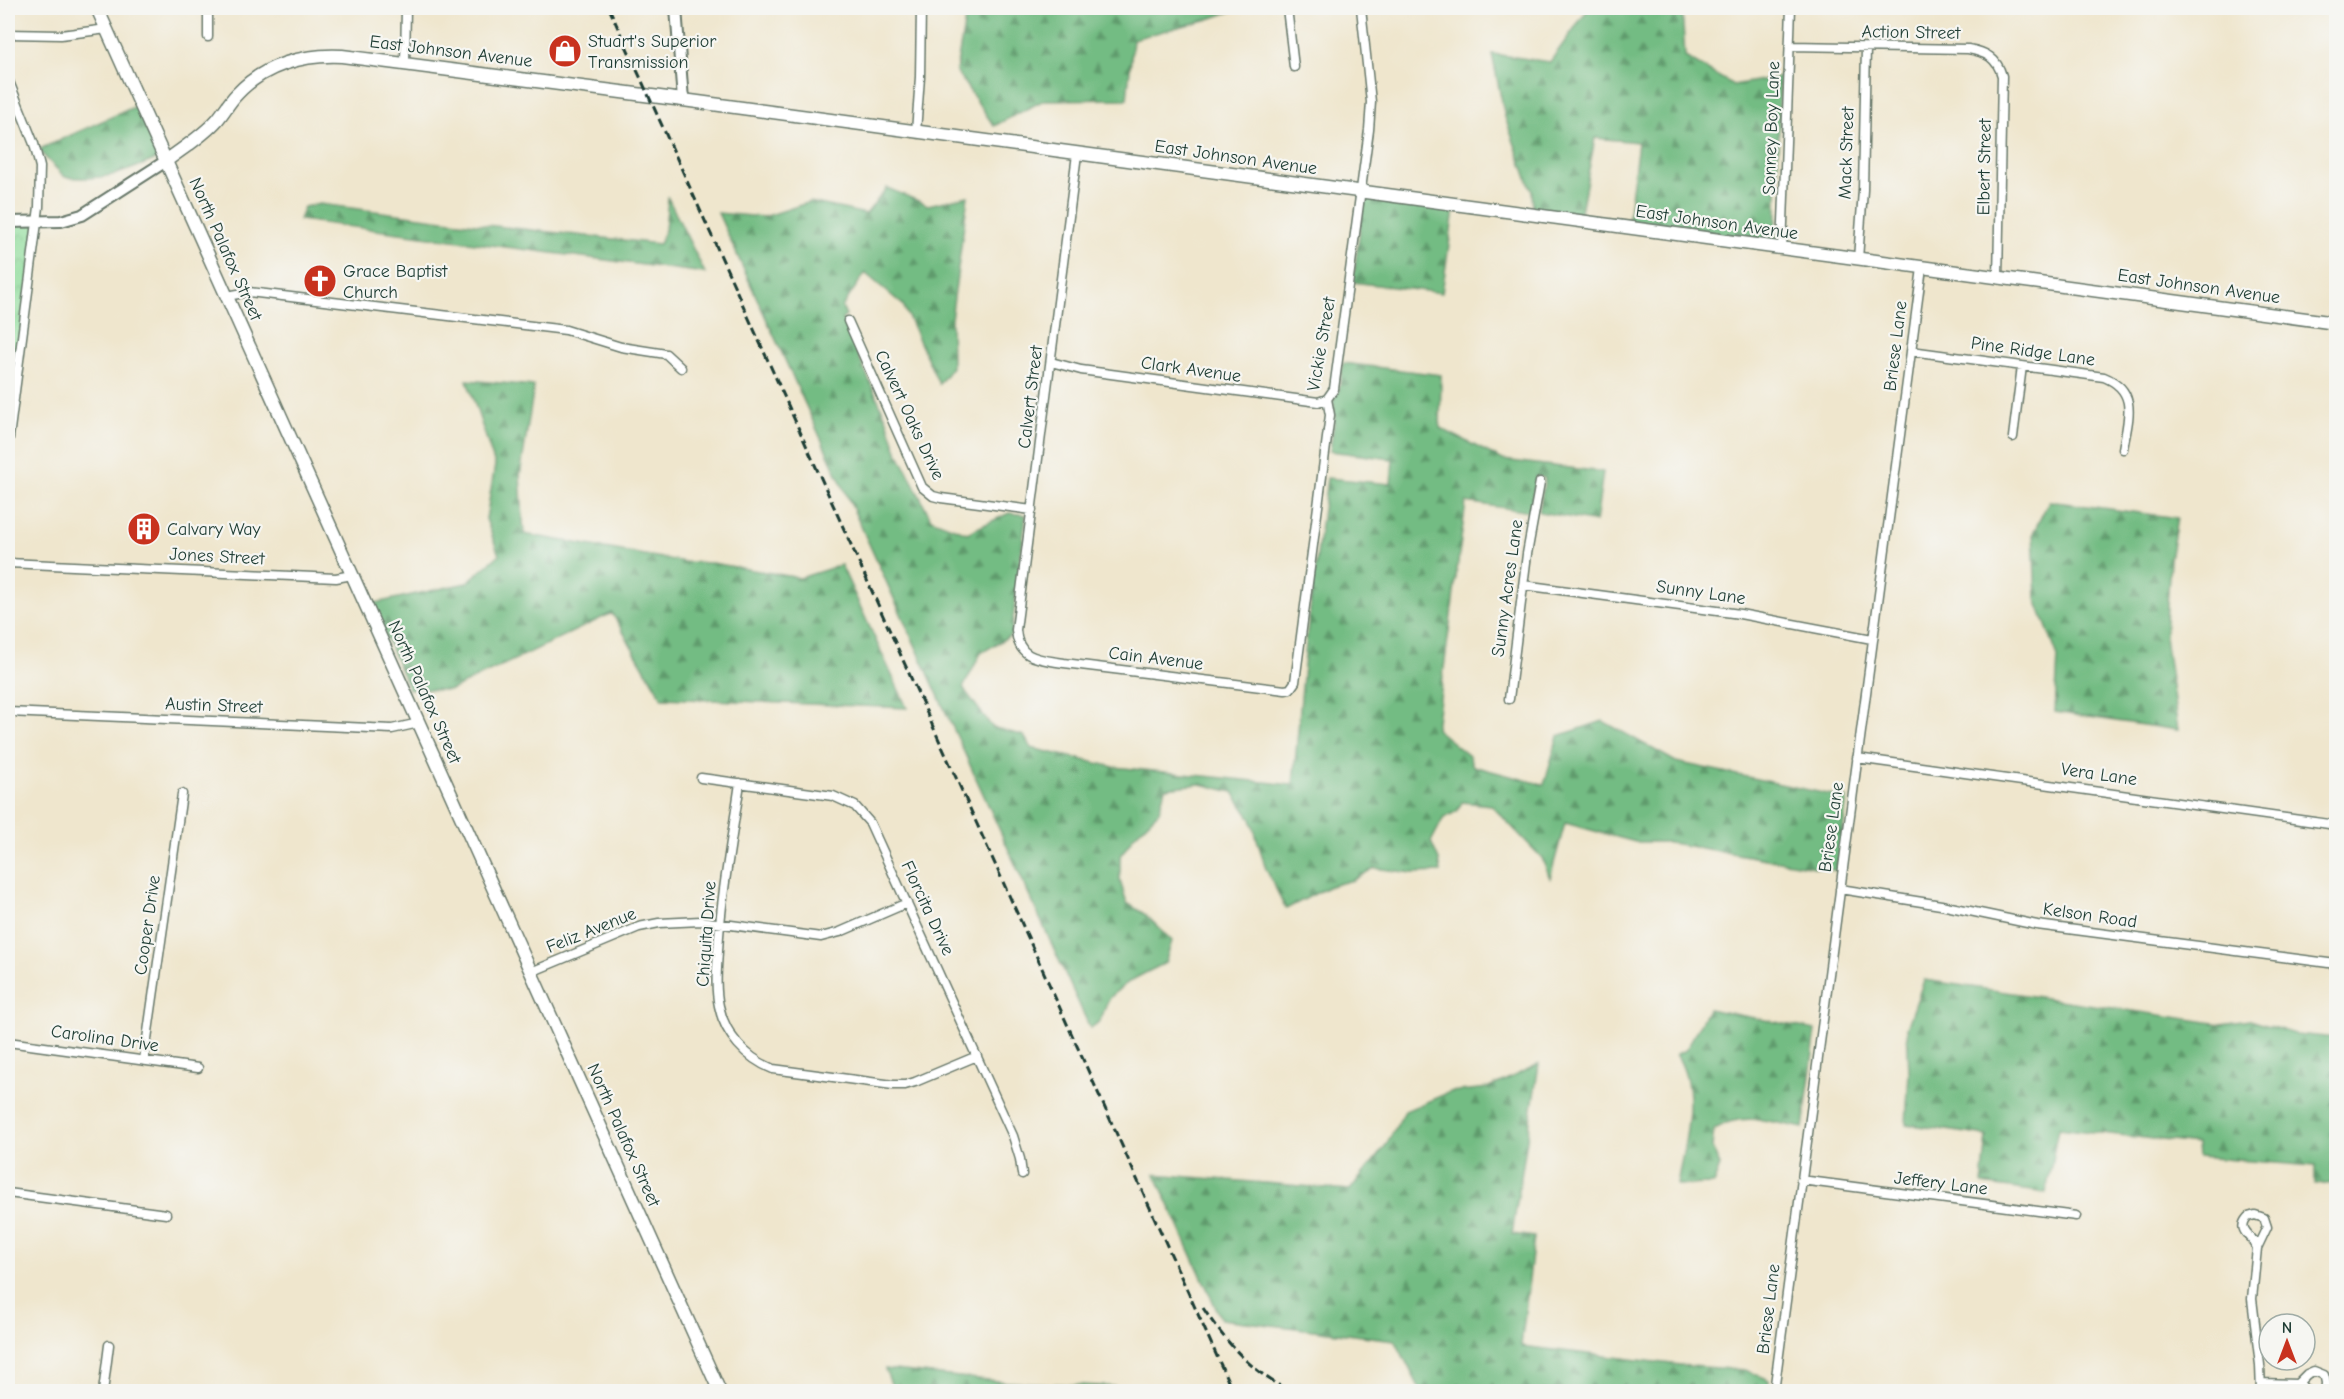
<svg xmlns="http://www.w3.org/2000/svg" width="2344" height="1399" font-family="'Comic Neue',sans-serif">
<style>
.forest{fill:url(#forest-firs);stroke:#497c5c;stroke-width:1.5}
.park{fill:url(#park-crowns);stroke:#578d68;stroke-width:1.5}
.lines{fill:none;stroke-linecap:round;stroke-linejoin:round}
.minor-casing{stroke:#68786a;stroke-width:11}
.tertiary-casing{stroke:#68786a;stroke-width:14}
.secondary-casing{stroke:#68786a;stroke-width:15}
.minor{stroke:#fff;stroke-width:8}
.tertiary{stroke:#fff;stroke-width:10}
.secondary{stroke:#fff;stroke-width:12}
.rail{stroke:#1f3d34;stroke-width:3;stroke-dasharray:9 4.5;stroke-linecap:butt}
.labels{text-anchor:middle;stroke-width:4.5;stroke-linejoin:round;paint-order:stroke}
.street-label{font-size:18px;fill:#1f3d34;stroke:#f6f6f2}
.poi-label{font-size:18px;fill:#1f3d34;stroke:#f6f6f2;text-anchor:start}
</style>
<defs>
<pattern id="forest-firs" width="22" height="20" patternUnits="userSpaceOnUse" patternTransform="scale(1.5)"><rect width="22" height="20" fill="#73bc83"/><path d="M5 1l3.5 6h-7zM16 11l3.5 6h-7z" fill="#5e9a6c"/></pattern>
<pattern id="park-crowns" width="20" height="18" patternUnits="userSpaceOnUse" patternTransform="scale(1.5)"><rect width="20" height="18" fill="#8fdd9b"/><path d="M2 6a3 3 0 1 1 6 0M12 15a3 3 0 1 1 6 0" fill="none" stroke="#74b47f"/></pattern>
</defs>
<rect width="100%" height="100%" fill="#f6f6f2"/>
<filter id="ink" filterUnits="userSpaceOnUse"><feTurbulence type="fractalNoise" baseFrequency=".0167" numOctaves="2"/><feDisplacementMap in="SourceGraphic" scale="12" xChannelSelector="R" yChannelSelector="G"/><feConvolveMatrix kernelMatrix="1 2 1 2 8 2 1 2 1" color-interpolation-filters="sRGB"/></filter>
<filter id="wash" filterUnits="userSpaceOnUse"><feTurbulence type="fractalNoise" baseFrequency=".008" numOctaves="4" result="noise"/><feDisplacementMap in="SourceGraphic" scale="24" xChannelSelector="R" yChannelSelector="G"/><feGaussianBlur stdDeviation="1.35" result="paint"/><feColorMatrix in="noise" values="0 0 0 0 0 0 0 0 0 0 0 0 0 0 0 0 0 1.4 0 .05"/><feComposite in="paint" operator="in"/></filter>
<g filter="url(#wash)">
<rect width="100%" height="100%" fill="#efe6cd"/>
<path class="forest" d="M967,8H1241L1209,19L1133,39L1127,99L1044,100L994,126L956,71Z
M1589,8H1682L1685,57L1733,85L1780,77L1776,243L1628,223L1638,142L1595,138L1580,216L1533,210L1532,192L1505,117L1492,54L1550,62Z
M136,106L159,158C123,173 105,181 65,177L42,154L40,149Z
M887,188L928,205L968,196L951,319L952,367L939,384L903,305L865,273L842,307L846,316L842,319L887,420L896,448L931,519L967,533L1009,513L1026,515L1011,635L981,653L963,688L992,727L1024,736L1031,748L1114,767L1293,785L1307,633L1327,478L1391,484L1393,459L1330,451L1335,416L1333,401L1339,390L1343,363L1441,375L1440,428L1503,460L1603,472L1596,522L1539,512L1545,478L1536,476L1530,512L1466,502L1436,729L1469,756L1473,766L1544,785L1558,736L1603,721L1676,762L1847,798L1838,871L1665,842H1635L1565,823L1550,878L1542,858L1491,805L1462,802L1457,811L1443,819L1431,842L1439,860L1441,872L1413,873L1374,868L1353,880L1330,886L1286,909L1266,869L1251,819L1233,792L1201,784L1165,788L1159,811L1133,837L1120,857V881L1127,903L1146,915L1172,941L1165,963C1147,973 1124,981 1110,998C1101,1011 1106,1020 1090,1028L718,213L764,217L810,202L866,214Z
M668,198L705,273L299,220L304,207L320,204L467,223L659,244L665,230Z
M1364,198L1454,210L1442,293L1353,282Z
M467,380L534,386L520,476L524,534L685,562L712,563L800,578L841,565L907,708L662,698L612,613L451,690L409,689L371,604L466,583L499,555L486,519L495,465Z
M2049,501L2177,518L2170,560L2165,637L2178,730L2055,712L2058,657L2036,599L2033,533Z
M1924,980L2221,1024L2250,1020L2295,1034L2336,1038V1182L2315,1184V1166L2198,1157L2197,1144L2058,1128L2046,1193L1982,1184L1987,1136L1906,1124L1909,1072L1907,1028Z
M1708,1009L1816,1030L1803,1128C1774,1122 1741,1111 1714,1129L1712,1147L1720,1166L1713,1184L1677,1185C1684,1142 1701,1093 1676,1054L1686,1050Z
M1539,1064L1512,1234L1534,1237L1521,1346L1689,1366L1745,1370L1769,1380V1391H1421L1395,1340L1221,1319L1155,1174L1350,1190L1384,1148L1405,1111L1450,1092L1489,1088Z
M885,1369L1006,1382L1219,1391H894Z"/>
<path class="park" d="M8,222L36,223L13,402L8,401Z"/>
</g>
<g filter="url(#ink)">
<g class="lines">
<defs>
<path id="minor" d="M1287,8L1294,67
M8,34L61,35L107,29
M208,37V8
M1790,46L1968,49C1986,52 1997,58 2002,76L1998,278
M405,64L406,8
M8,79L34,144L40,167L39,207L8,445
M916,132L920,77L921,8
M1077,154L1016,630C1018,660 1040,659 1064,663L1285,690L1290,689L1295,682L1330,415L1327,399
M1782,249L1791,8
M1858,259L1863,190L1866,48
M227,296L249,292L566,330L621,347L666,354L681,368
M848,321L922,487L933,496L941,498L1032,510
M1911,351L2104,377C2139,391 2128,419 2123,449
M1051,362L1081,370L1318,402L1327,399
M1327,399L1334,389L1369,130L1371,102L1361,8
M2013,437L2022,366
M8,563L336,578L352,575
M1523,585L1740,614L1872,639
M1509,699L1527,554L1540,482
M8,712L392,729L419,723
M1857,758L2336,825
M701,778L833,796L855,806L870,823L1013,1136L1020,1159L1022,1174
M740,783C732,839 721,895 718,951C717,969 715,988 719,1006C725,1035 746,1058 773,1069L893,1085H905L915,1082L977,1056
M1840,889L1941,905L2037,925L2336,964
M531,972L639,927L659,923L701,921L821,937L840,932L907,903
M8,1042L198,1068
M144,1060L182,794
M1801,1180L2076,1216
M8,1193L166,1214
M2255,1215L2264,1218L2267,1227L2257,1248C2253,1236 2235,1231 2248,1217Z
M2257,1248L2252,1299L2260,1365L2261,1392
M2261,1383L2297,1384
M103,1392L109,1345
M1774,1392L1922,268
M2307,1392L2301,1385L2297,1384L2307,1374L2314,1371L2324,1375C2326,1381 2328,1387 2322,1392"/>
<path id="tertiary" d="M676,8L683,100
M8,222L61,221L82,215L166,161"/>
<path id="secondary" d="M97,8L720,1392
M166,161C183,148 203,136 217,120C224,112 229,102 237,94C264,65 303,54 342,56L683,100L2336,323"/>
</defs>
<use href="#minor" class="minor-casing"/>
<use href="#tertiary" class="tertiary-casing"/>
<use href="#secondary" class="secondary-casing"/>
<use href="#minor" class="minor"/>
<use href="#tertiary" class="tertiary"/>
<use href="#secondary" class="secondary"/>
<path class="rail" d="M609,8L1233,1392
M1203,1308C1227,1344 1252,1372 1291,1392"/>
</g>
</g>
<defs>
<symbol id="shop-disc" viewBox="-11 -11 22 22"><circle r="9.5" fill="#c8321e" stroke="#f6f6f2"/><path d="M-5-2.5h2.3a2.7 3.5 0 0 1 5.4 0H5L5.5 6h-11ZM-1.5-2.5h3a1.5 2.3 0 0 0-3 0Z" fill="#fff"/></symbol>
<symbol id="church-disc" viewBox="-11 -11 22 22"><circle r="9.5" fill="#c8321e" stroke="#f6f6f2"/><path d="M-1.2-6h2.4v3.5h3.3v2.4h-3.3V6h-2.4V-.1h-3.3v-2.4h3.3Z" fill="#fff"/></symbol>
<symbol id="building-disc" viewBox="-11 -11 22 22"><circle r="9.5" fill="#c8321e" stroke="#f6f6f2"/><path d="M-4-6H4V6H1V3H-1V6H-4ZM-2.5-4.3h1.7v1.8h-1.7ZM.8-4.3h1.7v1.8H.8ZM-2.5-1h1.7V.8h-1.7ZM.8-1h1.7V.8H.8Z" fill="#fff"/></symbol>
</defs>
<g fill-rule="evenodd">
<use href="#shop-disc" x="546" y="32" width="38" height="38"/>
<use href="#church-disc" x="301" y="262" width="38" height="38"/>
<use href="#building-disc" x="125" y="510" width="38" height="38"/>
</g>
<g class="labels">
<g class="street-label">
<text transform="translate(1911 32) rotate(1)" y="6">Action Street</text>
<text transform="translate(451 51) rotate(7)" y="6">East Johnson Avenue</text>
<text transform="translate(1771 128) rotate(-88)" y="6">Sonney Boy Lane</text>
<text transform="translate(1846 153) rotate(-88)" y="6">Mack Street</text>
<text transform="translate(1236 157) rotate(8)" y="6">East Johnson Avenue</text>
<text transform="translate(1984 167) rotate(-89)" y="6">Elbert Street</text>
<text transform="translate(1717 222) rotate(8)" y="6">East Johnson Avenue</text>
<text transform="translate(226 249) rotate(66)" y="6">North Palafox Street</text>
<text transform="translate(2199 286) rotate(8)" y="6">East Johnson Avenue</text>
<text transform="translate(1321 344) rotate(-80)" y="6">Vickie Street</text>
<text transform="translate(1895 346) rotate(-83)" y="6">Briese Lane</text>
<text transform="translate(2033 351) rotate(8)" y="6">Pine Ridge Lane</text>
<text transform="translate(1191 369) rotate(8)" y="6">Clark Avenue</text>
<text transform="translate(1030 397) rotate(-83)" y="6">Calvert Street</text>
<text transform="translate(910 415) rotate(65)" y="6">Calvert Oaks Drive</text>
<text transform="translate(217 556) rotate(3)" y="6">Jones Street</text>
<text transform="translate(1507 588) rotate(-82)" y="6">Sunny Acres Lane</text>
<text transform="translate(1701 592) rotate(8)" y="6">Sunny Lane</text>
<text transform="translate(1156 658) rotate(7)" y="6">Cain Avenue</text>
<text transform="translate(425 692) rotate(66)" y="6">North Palafox Street</text>
<text transform="translate(214 705) rotate(2)" y="6">Austin Street</text>
<text transform="translate(2099 774) rotate(8)" y="6">Vera Lane</text>
<text transform="translate(1831 827) rotate(-82)" y="6">Briese Lane</text>
<text transform="translate(928 908) rotate(65)" y="6">Florcita Drive</text>
<text transform="translate(2090 915) rotate(8)" y="6">Kelson Road</text>
<text transform="translate(147 925) rotate(-82)" y="6">Cooper Drive</text>
<text transform="translate(591 930) rotate(-22)" y="6">Feliz Avenue</text>
<text transform="translate(706 934) rotate(-86)" y="6">Chiquita Drive</text>
<text transform="translate(105 1038) rotate(8)" y="6">Carolina Drive</text>
<text transform="translate(624 1135) rotate(66)" y="6">North Palafox Street</text>
<text transform="translate(1941 1183) rotate(7)" y="6">Jeffery Lane</text>
<text transform="translate(1768 1309) rotate(-83)" y="6">Briese Lane</text>
</g>
<g class="poi-label">
<text x="588" y="47">Stuart's Superior<tspan x="588" dy="21">Transmission</tspan></text>
<text x="343" y="277">Grace Baptist<tspan x="343" dy="21">Church</tspan></text>
<text x="167" y="535">Calvary Way</text>
</g>
</g>
<rect width="2344" height="1399" fill="none" stroke="#f6f6f2" stroke-width="30"/>
<g transform="translate(2287 1342)"><circle r="28" fill="#f6f6f2" stroke="#a0aca6" stroke-width="1.5"/>
<path d="M0-4.5L10 22L0 15L-10 22Z" fill="#c8321e"/>
<text y="-9" font-size="16" font-weight="bold" text-anchor="middle" fill="#1f3d34">N</text>
</g>
</svg>
